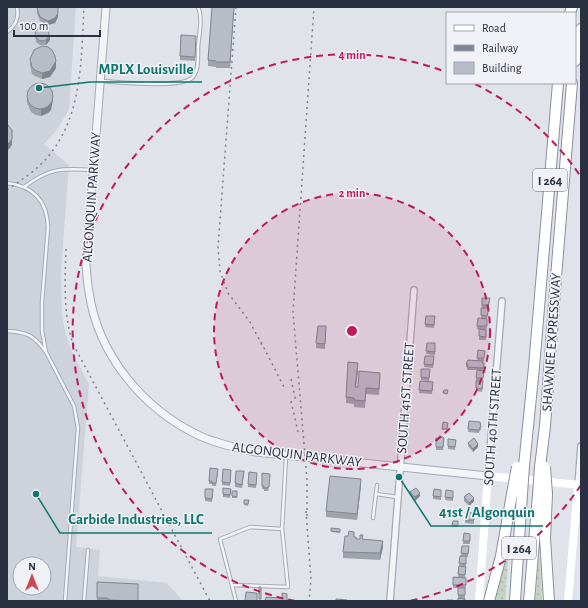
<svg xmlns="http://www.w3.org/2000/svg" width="588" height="608" font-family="'Alegreya Sans',sans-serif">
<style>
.built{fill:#ced2db;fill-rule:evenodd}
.grass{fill:url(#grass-dots)}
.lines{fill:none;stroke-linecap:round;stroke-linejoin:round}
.service-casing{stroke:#a5aab3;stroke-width:4.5}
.minor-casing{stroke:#a5aab3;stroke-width:8}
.tertiary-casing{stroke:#a5aab3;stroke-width:9}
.motorway-casing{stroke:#8890a0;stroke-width:12}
.service{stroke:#f3f4f8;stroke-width:2.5}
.minor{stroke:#f3f4f8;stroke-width:5.5}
.tertiary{stroke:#f3f4f8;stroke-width:7}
.secondary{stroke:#fff;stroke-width:8}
.motorway{stroke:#fff;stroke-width:10}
.rail{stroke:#7a8293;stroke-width:1.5;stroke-dasharray:2 4;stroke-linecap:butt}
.motorway-bridge-casing{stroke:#8890a0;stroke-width:12;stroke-linecap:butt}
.motorway-bridge{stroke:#fff;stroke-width:10}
.wall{fill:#9ea2aa}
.shaded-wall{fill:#81848b}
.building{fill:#b8bcc6;stroke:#81848b}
.ring{fill:none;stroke:#c2185b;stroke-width:2;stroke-dasharray:7 5}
.labels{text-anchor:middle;stroke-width:3;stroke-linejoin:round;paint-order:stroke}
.shield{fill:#f0f2f7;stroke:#656a78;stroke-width:1}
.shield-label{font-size:13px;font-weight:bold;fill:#293041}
.street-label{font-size:14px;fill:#293041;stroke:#f0f2f7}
.centre{fill:#c2185b;stroke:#f0f2f7;stroke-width:2}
.ring-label{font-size:12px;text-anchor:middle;font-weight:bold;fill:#c2185b;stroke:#f0f2f7;stroke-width:3;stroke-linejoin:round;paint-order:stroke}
.leader{fill:none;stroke:#0f766e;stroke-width:1.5}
.callout-dot{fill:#0f766e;stroke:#f0f2f7;stroke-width:1.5}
.callout-label{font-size:15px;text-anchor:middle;font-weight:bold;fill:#0f766e;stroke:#f0f2f7;stroke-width:3;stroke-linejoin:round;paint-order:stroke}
</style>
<defs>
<pattern id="grass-dots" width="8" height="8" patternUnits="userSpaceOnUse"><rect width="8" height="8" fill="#c5d3c1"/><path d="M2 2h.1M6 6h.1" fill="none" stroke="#a9b5a7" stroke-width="1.8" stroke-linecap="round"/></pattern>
</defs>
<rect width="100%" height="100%" fill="#e0e3e9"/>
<path class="built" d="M7,7H76L69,110L56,131L44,144L69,165L61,271L62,316L66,335L72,352L89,384L76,547L100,550L98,576L167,583L183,601H7ZM20,564H44V588H20Z"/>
<path class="grass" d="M512,510L505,601H494Z
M539,557L540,558L542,601H535Z"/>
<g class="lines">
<defs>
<path id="service" d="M7,32C16,25 19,18 17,7
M102,81C119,82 183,89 193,77C199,70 198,56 198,47C199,35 203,18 198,7
M7,183C33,186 47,200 48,227L42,302V331L46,352L74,406L78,428L77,440L65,601
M24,187C49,168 62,168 92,170
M7,331C26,332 34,335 45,351
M376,494L397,497
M373,518L377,485
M232,585L288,587L282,529
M84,601L88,550
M236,601L220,539L250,527L282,529L286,457"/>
<path id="minor" d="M488,476L502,301
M578,485L581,446
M390,601L414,290"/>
<path id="tertiary" d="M106,7L86,264C87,273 87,283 89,292C98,355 143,409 200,436C218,444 237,448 256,452L488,476"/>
<path id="motorway" d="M570,13L572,7
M575,61L581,29
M524,466L534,367L558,83
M540,467L545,426L556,277L572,83
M547,494L545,538L549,601
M489,601L501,556L512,494
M515,601L522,494
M529,601L538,495"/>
</defs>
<use href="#service" class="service-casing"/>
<use href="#minor" class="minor-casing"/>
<use href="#tertiary" class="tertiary-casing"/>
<use href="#motorway" class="motorway-casing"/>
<use href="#service" class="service"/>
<use href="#minor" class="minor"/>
<use href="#tertiary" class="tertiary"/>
<path class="secondary" d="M479,601L488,476L581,485
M568,601L578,485"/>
<use href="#motorway" class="motorway"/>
<path class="rail" d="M236,7L218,247L220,271L228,293L250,322L263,347
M7,190C18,182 30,175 39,166C83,125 81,62 84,7
M66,249C65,281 63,313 73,344L210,601
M261,342L284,387
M291,379L296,402
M291,401L298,432
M306,511L311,579L309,601
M307,516V480L293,312L314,7"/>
<defs>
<path id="motorway-bridge" d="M545,467L547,494
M512,494L517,467
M522,494L524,466
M538,495L540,467"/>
</defs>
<use href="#motorway-bridge" class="motorway-bridge-casing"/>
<use href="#motorway-bridge" class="motorway-bridge"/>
</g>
<path class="wall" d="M234,7L230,68H216V67L208,66V60Z
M37,9L58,17L55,23L48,25L40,21L37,13Z
M35,32L50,40L46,45H40L36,42Z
M196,41L195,61L180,60V56Z
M30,59L56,68L50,77L42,79L35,76L32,74L30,65Z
M27,97L53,99L51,110L48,113L41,116L36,115L31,112L27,103Z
M482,298L490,301L487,319H481Z
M426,316H435L434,328L425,327Z
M487,322L486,340H479V329H485H477V326Z
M326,326L325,349L316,348V343Z
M427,343H435V355L426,354Z
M478,350L485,351L484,361H483L484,370L482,371H484L483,381H476L477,370H467V367H466V364L477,361Z
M425,356H434L433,368L424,367Z
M358,369L356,387H358L380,379L379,395L366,394L365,408L354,407V404L346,403V397Z
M430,372L429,381L421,380V377Z
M476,381L483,384L482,392L476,391Z
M433,385L432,394L419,393V390Z
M469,421L481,427V430H480L479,433L468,432Z
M443,422L448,423L447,430H442Z
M436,438L444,442L443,450H436Z
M448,439L456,440L455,450L448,449Z
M468,443L478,447L473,452L468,446Z
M218,472L216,486H212V484H209V481Z
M231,473L230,486L222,485V482Z
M262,473L269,490L267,491H264V489H262Z
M244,474L242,488L235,487V483Z
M257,476L256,488L248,487V484Z
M361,485L357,520L326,517V511Z
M205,489H213L212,502L205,501Z
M232,491H237V498H232Z
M231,492L230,498L223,497V494Z
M410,492L420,496L415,501L410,495Z
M441,493V500L433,499V496Z
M453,494V501L445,500V497Z
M464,497L474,501L469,506L464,501Z
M244,500H249L248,506L244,505Z
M442,510L448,511L447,518H442Z
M466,512L472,516H474V524L465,523Z
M453,521H458V527H452Z
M331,528L340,529V533L331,532Z
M464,533L470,534V544H463Z
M354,537L356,539H363L383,547L380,560L343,558V552Z
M462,546H469L468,557H466V567L459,566L460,556H461Z
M459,566L466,567L465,578L458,577Z
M453,577L466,578V588H463H465V601L458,598V588H453Z
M97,582L138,601H97Z"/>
<path class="shaded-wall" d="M234,7L230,68V62Z
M58,13V17L55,23L48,25V21Z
M50,35V40L46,45V40Z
M56,61V68L50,77L42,79V73Z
M53,93V99L51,110L48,113L41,116V110Z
M12,139V145L9,149L7,151V145Z
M358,363V369L355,393V387Z
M478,444V447L473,452V449Z
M361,479V485L357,520V514Z
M420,493V496L415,501V497Z
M474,498V501L469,506V503Z
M383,541V547L380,560V553Z"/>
<path class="building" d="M38,7H58V13L55,18L48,21L40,17L37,9Z
M212,7H234L230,62H216V61L208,60Z
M35 34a7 7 0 1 1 14 0a7 7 0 1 1-14 0Z
M181,35L196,36L195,57L180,56Z
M42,46L48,47L52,50L55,56L56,61L50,71L42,73L35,70L32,67L30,59L34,50Z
M27 96a13 13 0 1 1 26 0a13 13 0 1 1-26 0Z
M7,124L12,130V139L9,143L7,145Z
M482,298H490L488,305H482Z
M481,308H489L487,316L481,315Z
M426,316H435L434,325L425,324Z
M478,318L487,319V326H477Z
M318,326H326L325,344L316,343Z
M479,329L486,330V337L479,336Z
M427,343H435V352L426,351Z
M478,350L485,351L484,358H477Z
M425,356H434L433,365L424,364Z
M468,360L483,361L482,363H484V367L482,368L467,367L468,364H466Z
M348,362L358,363L355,387H358L359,371L380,373L379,389L366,388L365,401L354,400V398L346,397Z
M421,369H430L429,378L421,377Z
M477,370L484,371L483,378H476Z
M420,381L433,382L432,391L419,390Z
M476,381H483L482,389L476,388Z
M444,390H448L447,394L443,393Z
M469,421L480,422L481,427H480L479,430L468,429Z
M443,422L448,423L447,429H442Z
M439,436L443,437L444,438L443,447H436V438H439Z
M474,438L478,444L473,449L468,443Z
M448,439L456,440L455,447L448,446Z
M210,468L218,469L216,483H212V481H209Z
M223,469L231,470L230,483L222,482Z
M236,471H244L242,485L235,483Z
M249,472L257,473L256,485L248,484Z
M262,473L270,474L269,487L267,488H264V486H262Z
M330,476L361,479L357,514L326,511Z
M223,488L231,489L230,495L223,494Z
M416,488L420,493L415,497L410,492Z
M205,489H213L212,499L205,498Z
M434,489L441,490V497L433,496Z
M446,490L453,491V498L445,497Z
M232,491H237V497L232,496Z
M469,493L474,498L469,503L464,497Z
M244,500H249L248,504H244Z
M442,510L448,511L447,517L442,516Z
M466,512L472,513V516H474V520H465Z
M453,521H458V526L452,525Z
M331,528L340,529V532L331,531Z
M349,531L354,532V537H356V539H360V535H363L362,539L383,541L380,553L343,552L345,536H348Z
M464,533L470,534V541H463Z
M462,546H469L468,554L461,553Z
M460,556H466V564L459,563Z
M459,566L466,567L465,575L458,574Z
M453,577L466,578V585H453Z
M97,582L138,584V601L109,600V599L106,598H97Z
M259,587H261V599H259Z
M458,588H465V595H458Z
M246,592L257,593V601H245Z
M282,593L287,594V600L303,601H265L266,597L282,598Z
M458,598L465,599V601H458Z
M336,599L347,600L346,601H336Z
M447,600H453V601H447Z"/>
<circle cx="352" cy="331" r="138" fill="#c2185b" fill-opacity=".12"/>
<g class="ring">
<circle cx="352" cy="331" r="138"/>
<path d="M581 485A276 276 0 0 1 409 601M295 601A276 276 0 1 1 446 72M475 84A276 276 0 0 1 581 177"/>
</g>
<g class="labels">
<g class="shield">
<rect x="533" y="169" width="34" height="22" rx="3"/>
<rect x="502" y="537" width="34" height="22" rx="3"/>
</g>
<g class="shield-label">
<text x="550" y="185">I 264</text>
<text x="519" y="553">I 264</text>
</g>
<g class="street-label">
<text transform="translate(91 197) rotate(-86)" y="5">ALGONQUIN PARKWAY</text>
<text transform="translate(551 342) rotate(-86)" y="5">SHAWNEE EXPRESSWAY</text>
<text transform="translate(405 398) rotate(-86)" y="5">SOUTH 41ST STREET</text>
<text transform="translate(492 427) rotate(-86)" y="5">SOUTH 40TH STREET</text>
<text transform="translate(297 454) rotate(7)" y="5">ALGONQUIN PARKWAY</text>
</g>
</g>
<circle cx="352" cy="331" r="6" class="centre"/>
<g class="ring-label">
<text x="352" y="59">4 min</text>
<text x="352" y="197">2 min</text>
</g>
<path class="leader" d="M39 88L90 82H202M399 477L431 526H543M36 494L60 533H212"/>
<g class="callout-dot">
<circle cx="39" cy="88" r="4"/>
<circle cx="399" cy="477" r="4"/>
<circle cx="36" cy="494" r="4"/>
</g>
<g class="callout-label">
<text x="146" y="74">MPLX Louisville</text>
<text x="487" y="517">41st / Algonquin</text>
<text x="136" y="524">Carbide Industries, LLC</text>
</g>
<rect width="588" height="608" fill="none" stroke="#293041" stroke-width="16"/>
<rect x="446" y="12" width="130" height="72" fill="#f0f2f7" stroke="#a0a4ae"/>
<rect x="454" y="25" width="20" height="6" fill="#ffffff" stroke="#a0a4ae"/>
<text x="482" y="32" font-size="12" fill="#293041">Road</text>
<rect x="454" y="45" width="20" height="6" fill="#7a8293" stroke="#a0a4ae"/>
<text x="482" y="52" font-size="12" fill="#293041">Railway</text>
<rect x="454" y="62" width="20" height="12" fill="#b8bcc6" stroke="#a0a4ae"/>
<text x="482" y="72" font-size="12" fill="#293041">Building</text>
<g transform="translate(32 576)"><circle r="19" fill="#f0f2f7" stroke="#a0a4ae"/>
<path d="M0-3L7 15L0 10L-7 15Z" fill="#ce4652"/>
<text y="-6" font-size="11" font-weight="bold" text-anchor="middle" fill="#293041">N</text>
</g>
<path d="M14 30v6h86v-6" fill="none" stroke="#293041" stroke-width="2"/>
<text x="20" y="30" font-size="12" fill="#293041" stroke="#f0f2f7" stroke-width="3" paint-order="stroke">100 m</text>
</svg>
